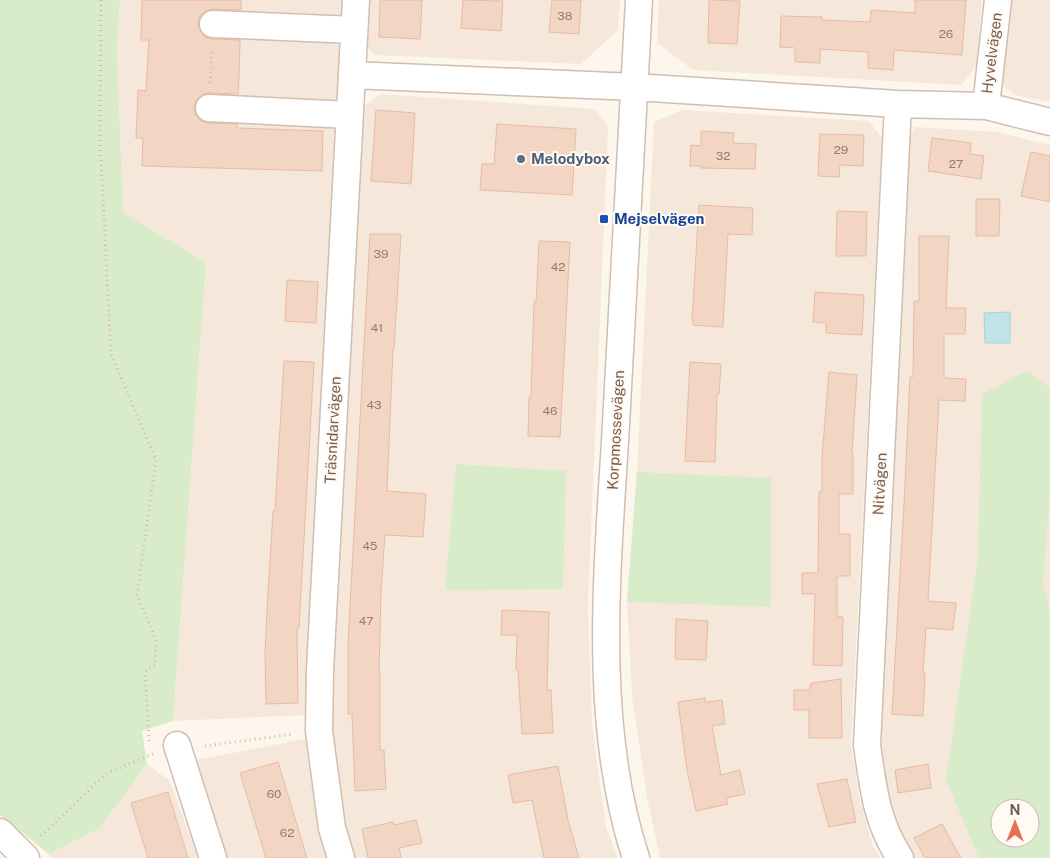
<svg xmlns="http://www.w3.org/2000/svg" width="1050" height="858" font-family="'Public Sans',sans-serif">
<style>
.residential{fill:#f5e8da;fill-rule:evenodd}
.green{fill:#d8ecc9;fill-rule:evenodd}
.water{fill:#bfe3e8;stroke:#a5d3da}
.building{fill:#f3d5c3;stroke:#e6bba3}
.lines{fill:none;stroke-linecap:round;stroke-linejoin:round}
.minor-casing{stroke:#d1beb0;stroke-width:29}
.path{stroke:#d9b8a5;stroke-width:3;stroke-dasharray:1 4;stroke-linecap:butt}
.minor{stroke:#fff;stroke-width:26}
.service-dot{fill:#5c6f8a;stroke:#fffaf3;stroke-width:2}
.transit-dot{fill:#1a4fb4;stroke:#fffaf3;stroke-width:2}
.labels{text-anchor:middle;stroke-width:4;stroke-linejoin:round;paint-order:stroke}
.number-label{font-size:12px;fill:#987a6a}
.street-label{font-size:15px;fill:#7a5c4d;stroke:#fffaf3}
.service-label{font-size:15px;font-weight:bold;fill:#4e5e75;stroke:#fffaf3;text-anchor:start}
.transit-label{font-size:15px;font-weight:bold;fill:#164399;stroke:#fffaf3;text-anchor:start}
</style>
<rect width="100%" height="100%" fill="#fdf6ec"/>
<path class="residential" d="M120,0H342L306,715L173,721L206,262L123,213L117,49Z
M366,0H620L618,30L581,64L374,55L363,42Z
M659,0H982L976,67L961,85L693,70L657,43Z
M1009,0H1050V102L1015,95L999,83Z
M381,94L594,109L608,126L588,604L592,724L606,827L618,858H355L345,824L330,724L363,107Z
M683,110L869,121L882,138L851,745L860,800L873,847L881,858H660L647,797L632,696L627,602L637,472L654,122Z
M915,127L997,132L1050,145V858H912L882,795L876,741L905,143ZM1000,808H1030V838H1000Z
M305,739L319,832L327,858H214L181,763Z
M147,764L170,781L198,858H50L49,854L100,828Z"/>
<path class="green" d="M0,0H120L117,49L123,213L206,262L173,721L142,731L147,764L100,828L49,854L0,815Z
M1027,371L1050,388V493L1043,582L1050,613V858H979L946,780L978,557L982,394ZM1000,808H1030V838H1000Z
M456,464L566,471L563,589L445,590Z
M637,472L771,478V607L627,602Z"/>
<path class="water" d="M1010,312V343H985L984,313Z"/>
<path class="building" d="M142,0H241V10L213,9L206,11L200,16L198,23L200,30L205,37L212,39L240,40L239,78L238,94L210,93L203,94L196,100L194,108L195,114L201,121L208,123L237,124V128L323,131L322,171L142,166L143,138H136L138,90L146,91L149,40H141Z
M380,0H422L420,39L379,37Z
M463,0L503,1L501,31L461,28Z
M552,0H581L579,34L549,32Z
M709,0L740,1L737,44L708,43Z
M915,0H966L962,55L894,50L893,70L868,68V52L820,49V63L795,62V48L780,47L781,16L822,17V20L870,22L871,10L915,13Z
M376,110L415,113L411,184L371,181Z
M497,124L576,129L572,195L480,190L482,164H494Z
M701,131L734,133L733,143L756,144L755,169L701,168L702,166H690L691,145L701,146Z
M820,134L864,135L863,166L840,165L839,177L818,176Z
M932,138L971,143L970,154L984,156L981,179L928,171Z
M1031,152L1050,156V202L1021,196Z
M976,199H1000L999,236H976Z
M699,205L753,208L752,235L728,234L723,327L693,325V321L692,320Z
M837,211L867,212L866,256H836Z
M370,234H401L394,349H393L387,491L426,494L423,537L385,535L381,591L379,673H380V750H384L386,789L355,791L352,714H348V644Z
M919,236H949L946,308H966L965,334H944V378L966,379L965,401L939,400L928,601L956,603L953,630L926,628L923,673H925L923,716L892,714L904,504L910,377H913L914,301H919Z
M539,241L570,242L560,437L528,436L529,397H531L534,302H536Z
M287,280L318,282L316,323L285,321Z
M815,292L864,295L862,335L826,333V323L813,322Z
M284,361L314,362L299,628H297L298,703L266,704L265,653L268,593L273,511H275Z
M690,362L721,364L719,394H717L715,462L685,461Z
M829,372L857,375L852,453H853V494H839V534H850V576H837V616L843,617L842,666L813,665L815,594H802V573H818L819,492H822V457Z
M502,610L549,612L547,690H551L553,733L522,734L518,670H516L517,635H501Z
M676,619L708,621L706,660L675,659Z
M841,679L842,738H809V710H794V690H810V685H812V683Z
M705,698V702L722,700L725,724L712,726L721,775L740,770L745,794L726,798L728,804L696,811L687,770L678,702Z
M278,762L307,858H266L240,773Z
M928,764L931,788L898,793L895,770Z
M558,766L568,820L579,858H544L532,800L513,803L508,775Z
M847,779L856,822L829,827L817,784Z
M168,792L188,858H148L131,803Z
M416,820L422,843L399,848L401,858H368L362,829L393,822L394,825Z
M942,824L961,858H925L914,838Z"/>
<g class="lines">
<defs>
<path id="minor" d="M213,24L354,30
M352,75L635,87L898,104L986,106L1050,122
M898,104L867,745C873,787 876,821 900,858
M986,106L998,0
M209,108L349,115
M177,745L213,858
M0,832L26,858
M341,858L332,828L319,731L320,670L356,0
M636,858C591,721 608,565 616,424C624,282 632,141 639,0"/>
</defs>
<use href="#minor" class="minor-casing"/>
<path class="path" d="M101,0L100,142L111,354L156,460L137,595L156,640L155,665L145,672L149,742
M210,83L212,49
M205,746L293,734
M41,836L107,773L153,754"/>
<use href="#minor" class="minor"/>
</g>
<circle class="service-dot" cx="521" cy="159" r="5"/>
<rect class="transit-dot" x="599" y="214" width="10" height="10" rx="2.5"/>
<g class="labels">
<g class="number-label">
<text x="565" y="20">38</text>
<text x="946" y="38">26</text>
<text x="841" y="154">29</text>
<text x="723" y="160">32</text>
<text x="956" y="168">27</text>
<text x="381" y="258">39</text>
<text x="558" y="271">42</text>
<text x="377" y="332">41</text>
<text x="374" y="409">43</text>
<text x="550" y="415">46</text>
<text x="370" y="550">45</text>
<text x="366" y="625">47</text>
<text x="274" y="798">60</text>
<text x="287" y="837">62</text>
</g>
<g class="street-label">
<text transform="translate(992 53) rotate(-83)" y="5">Hyvelvägen</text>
<text transform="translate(333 430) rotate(-87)" y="5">Träsnidarvägen</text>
<text transform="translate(616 430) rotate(-87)" y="5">Korpmossevägen</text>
<text transform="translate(880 484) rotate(-87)" y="5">Nitvägen</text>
</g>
<g class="service-label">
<text x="531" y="164">Melodybox</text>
</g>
<g class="transit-label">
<text x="614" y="224">Mejselvägen</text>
</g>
</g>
<g transform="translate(1015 823)"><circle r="24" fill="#fffaf3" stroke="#cabbb1"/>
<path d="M0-4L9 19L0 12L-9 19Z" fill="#e76f51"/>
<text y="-8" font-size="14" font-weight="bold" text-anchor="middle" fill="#7a5c4d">N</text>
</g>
</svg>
